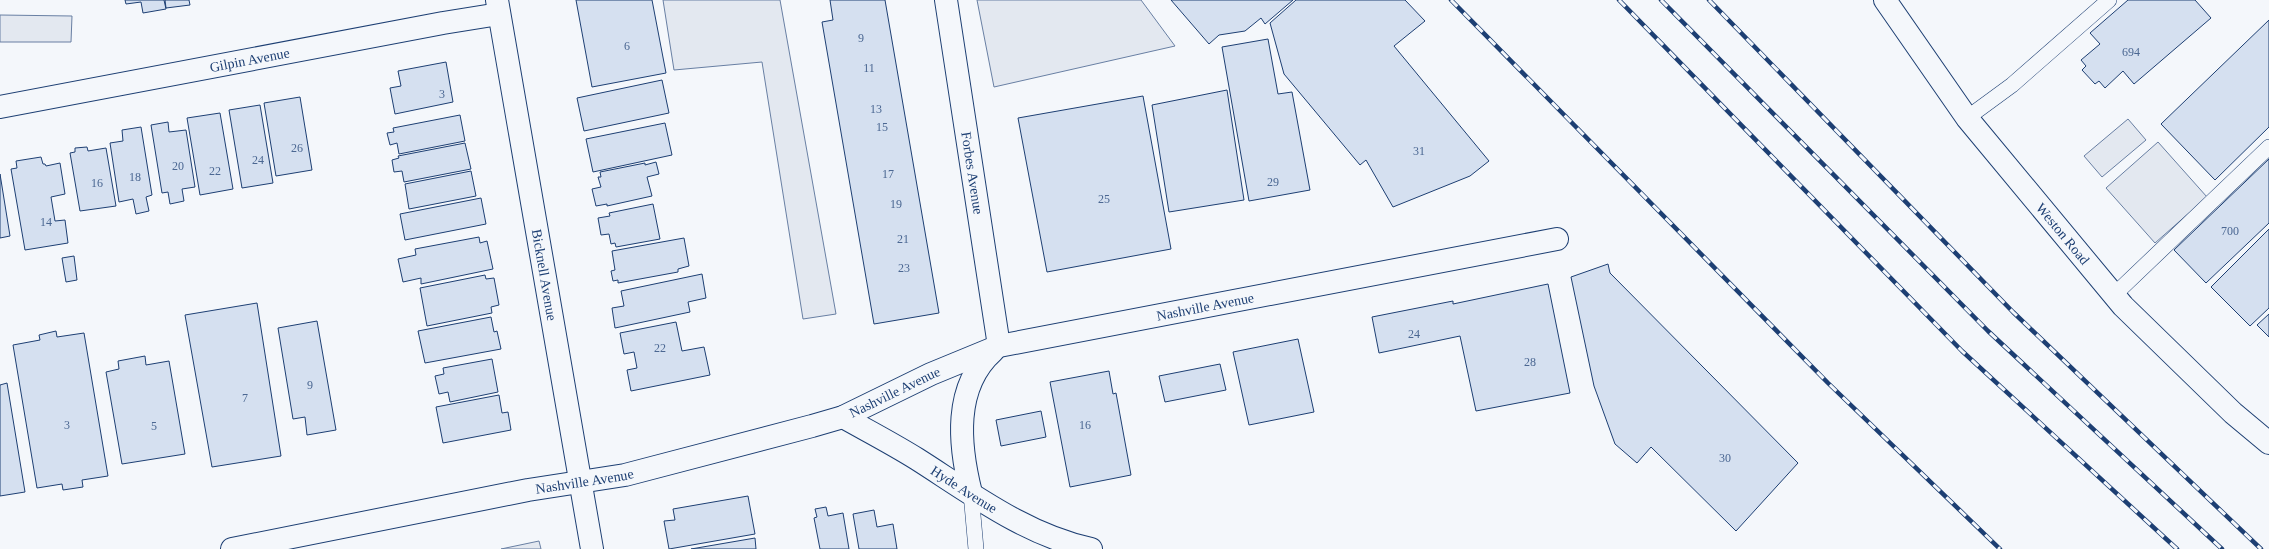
<svg xmlns="http://www.w3.org/2000/svg" width="2269" height="549" font-family="'Times New Roman',serif">
<style>
.parking{fill:#e3e8f0;stroke:#687fa3}
.building{fill:#d5e0f0;stroke:#1d3f73}
.lines{fill:none;stroke-linecap:round;stroke-linejoin:round}
.service-casing{stroke:#1d3f73;stroke-width:16}
.minor-casing{stroke:#1d3f73;stroke-width:24}
.secondary-casing{stroke:#1d3f73;stroke-width:24}
.service{stroke:#f4f7fb;stroke-width:15}
.minor{stroke:#f4f7fb;stroke-width:22}
.secondary{stroke:#f4f7fb;stroke-width:22}
.rail-casing{stroke:#1d3f73;stroke-width:4.5}
.rail{stroke:#f4f7fb;stroke-width:3;stroke-dasharray:9;stroke-linecap:butt}
.labels{text-anchor:middle;stroke-width:3;stroke-linejoin:round;paint-order:stroke}
.number-label{font-size:12px;fill:#4b6792}
.street-label{font-size:14px;fill:#1d3f73;stroke:#f4f7fb}
</style>
<rect width="100%" height="100%" fill="#f4f7fb"/>
<path class="parking" d="M663,0H780L836,314L803,319L762,62L674,70Z
M977,0H1141L1175,46L994,87Z
M0,15L72,16L71,42H0Z
M2128,119L2146,140L2102,177L2084,156Z
M2158,142L2207,197L2155,243L2106,188Z
M539,541L541,549H501Z"/>
<path class="building" d="M125,0H164L166,9L143,13L141,2L126,4Z
M165,0H189L190,5L166,8Z
M576,0H652L666,73L592,87Z
M830,0H885L939,313L874,324L822,22L833,20Z
M1171,0H1293L1265,24L1261,18L1245,31L1219,35L1209,44Z
M1296,0H1405L1425,21L1394,46L1489,161L1470,176L1393,207L1366,160L1360,165L1284,74L1270,23Z
M2128,0H2195L2211,18L2134,84L2123,71L2105,88L2099,81L2095,84L2082,70L2086,66L2081,60L2100,44L2090,33Z
M2269,20V127L2215,180L2161,124Z
M1268,39L1278,94L1292,92L1310,190L1249,201L1222,47Z
M446,62L453,102L395,114L390,88L401,86L398,71Z
M662,80L669,113L584,131L577,98Z
M1227,90L1244,200L1169,212L1152,105Z
M1143,96L1171,249L1047,272L1018,118Z
M300,97L312,170L276,176L264,103Z
M260,105L273,183L242,188L229,110Z
M220,113L233,189L200,195L187,118Z
M460,115L465,141L399,154L397,143L390,145L387,133L394,132L393,128Z
M168,122L169,132L186,130L195,187L182,189L184,201L170,204L168,192L162,193L151,125Z
M665,123L672,155L593,172L586,139Z
M141,127L152,195L146,197L149,211L136,214L133,199L119,202L110,143L123,141L122,130Z
M465,143L471,169L404,182L402,171L394,172L392,160L399,158L398,156Z
M87,147L88,151L106,148L116,206L80,211L70,153L75,152V148Z
M41,157L43,164H45L46,166L60,163L65,194L51,197L55,221L65,220L68,243L25,250L11,169L17,168L16,161Z
M2269,159V223L2206,283L2174,250Z
M656,162L659,174L647,177L652,196L607,206V204L596,206L592,189L601,187L598,177H601L600,172L645,163V165Z
M471,171L476,196L409,209L405,184Z
M0,174L10,236L0,238Z
M481,198L486,224L405,240L400,214Z
M653,204L660,239L616,247L615,243L611,244L609,234L601,235L598,218L610,216L609,213Z
M2269,229V308L2250,326L2211,287Z
M479,237L480,243L487,241L493,269L421,284V278L403,282L398,259L416,255L415,249Z
M684,238L689,266L678,269V272L618,283V280L613,281L611,271L615,270L612,251Z
M74,256L77,280L66,282L62,258Z
M1608,264L1610,273L1798,463L1736,531L1651,447L1637,463L1615,444L1594,386L1571,277Z
M702,274L706,298L688,302L690,312L615,328L612,308L624,306L621,291Z
M485,275L486,279L494,278L499,305L491,307L492,313L427,326L420,288Z
M1548,284L1570,393L1476,411L1460,336L1379,353L1372,317L1453,301V304Z
M257,303L281,456L212,467L185,315Z
M2269,314V337L2257,325Z
M491,317L494,332L497,331L501,349L425,363L418,331Z
M317,321L336,430L307,435L305,417L293,419L278,328Z
M676,322L682,351L704,347L710,375L631,391L627,370L637,368L634,352L624,354L620,333Z
M56,331L57,337L84,333L108,476L82,480L83,487L63,490L62,484L37,488L13,345L40,340L39,335Z
M1298,339L1314,412L1249,425L1233,352Z
M145,356L146,365L169,361L185,454L122,464L106,372L119,369L118,361Z
M492,359L498,392L450,402L448,392L439,394L435,376L444,374L443,368Z
M1220,364L1226,390L1165,402L1159,376Z
M1109,371L1113,394L1116,393L1131,475L1070,487L1050,382Z
M7,383L25,492L0,496V385Z
M499,395L502,413L508,412L511,430L443,443L436,407Z
M1041,411L1046,437L1001,446L996,420Z
M748,496L755,534L669,549L664,521L675,520L673,509Z
M826,507L828,516L843,513L849,549H820L814,518L817,517L815,509Z
M874,510L877,527L893,524L897,549H859L853,514Z
M755,538L756,549H691Z"/>
<g class="lines">
<defs>
<path id="service" d="M1967,118L2012,85L2109,0
M2114,295L2269,147
M971,493L976,549"/>
<g id="minor">
<path id="s1" d="M497,0L592,549"/>
<path id="s2" d="M946,0L999,346"/>
<path id="s3" d="M0,107L443,23L499,14"/>
<path id="s4" d="M843,417C868,431 893,444 917,459C972,494 1026,535 1091,549"/>
<path d="M971,493C959,445 953,387 993,351"/>
<path id="s5" d="M232,549L528,490L625,475L812,426L843,417L931,374L999,346L1557,239"/>
</g>
<g id="secondary">
<path id="s6" d="M1885,0L1967,118L2123,306L2233,413L2269,443"/>
</g>
</defs>
<use href="#service" class="service-casing"/>
<use href="#minor" class="minor-casing"/>
<use href="#secondary" class="secondary-casing"/>
<use href="#service" class="service"/>
<use href="#minor" class="minor"/>
<use href="#secondary" class="secondary"/>
<defs>
<path id="rail" d="M1451,0L1828,383L2000,549
M1619,0L1962,351L2177,549
M1661,0L1988,331L2222,549
M1709,0L2013,312L2261,549"/>
</defs>
<use href="#rail" class="rail-casing"/>
<use href="#rail" class="rail"/>
</g>
<g class="labels">
<g class="number-label">
<text x="861" y="42">9</text>
<text x="627" y="50">6</text>
<text x="2131" y="56">694</text>
<text x="869" y="72">11</text>
<text x="442" y="98">3</text>
<text x="876" y="113">13</text>
<text x="882" y="131">15</text>
<text x="297" y="152">26</text>
<text x="1419" y="155">31</text>
<text x="258" y="164">24</text>
<text x="178" y="170">20</text>
<text x="215" y="175">22</text>
<text x="888" y="178">17</text>
<text x="135" y="181">18</text>
<text x="1273" y="186">29</text>
<text x="97" y="187">16</text>
<text x="1104" y="203">25</text>
<text x="896" y="208">19</text>
<text x="46" y="226">14</text>
<text x="2230" y="235">700</text>
<text x="903" y="243">21</text>
<text x="904" y="272">23</text>
<text x="1414" y="338">24</text>
<text x="660" y="352">22</text>
<text x="1530" y="366">28</text>
<text x="310" y="389">9</text>
<text x="245" y="402">7</text>
<text x="67" y="429">3</text>
<text x="1085" y="429">16</text>
<text x="154" y="430">5</text>
<text x="1725" y="462">30</text>
</g>
<g class="street-label">
<text dy="5" stroke="none"><textPath href="#s3" startOffset="254">Gilpin Avenue</textPath></text>
<text dy="5" stroke="none"><textPath href="#s2" startOffset="175">Forbes Avenue</textPath></text>
<text dy="5" stroke="none"><textPath href="#s6" startOffset="294">Weston Road</textPath></text>
<text dy="5" stroke="none"><textPath href="#s1" startOffset="279">Bicknell Avenue</textPath></text>
<text dy="5" stroke="none"><textPath href="#s5" startOffset="1007">Nashville Avenue</textPath></text>
<text dy="5" stroke="none"><textPath href="#s5" startOffset="683">Nashville Avenue</textPath></text>
<text dy="5" stroke="none"><textPath href="#s5" startOffset="359">Nashville Avenue</textPath></text>
<text dy="5" stroke="none"><textPath href="#s4" startOffset="141">Hyde Avenue</textPath></text>
</g>
</g>
</svg>
